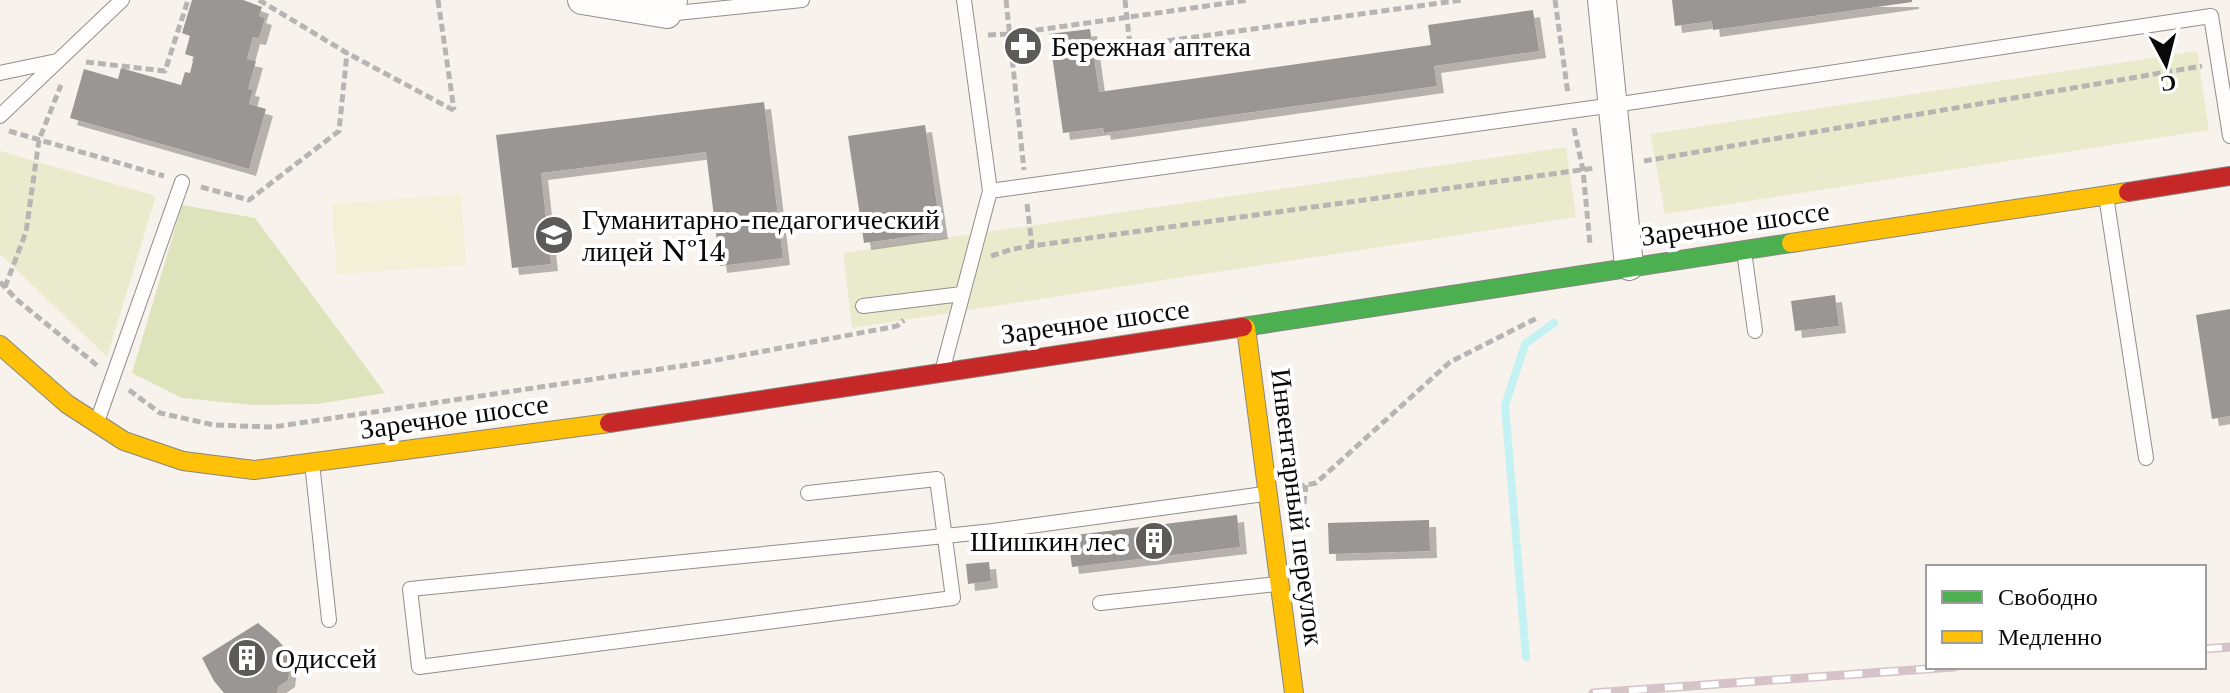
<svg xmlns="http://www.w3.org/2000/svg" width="2230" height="693" font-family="'Libre Baskerville',serif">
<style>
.green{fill:#eaebcd}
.forest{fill:#dde3ba}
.pitch{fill:#f2f0d6}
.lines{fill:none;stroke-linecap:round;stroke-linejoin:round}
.stream{stroke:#c4f1f2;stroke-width:8}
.building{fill:#9a9693;filter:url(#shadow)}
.lane-casing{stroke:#918e8b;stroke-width:16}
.street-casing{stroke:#918e8b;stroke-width:30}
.fast-casing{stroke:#878582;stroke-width:20}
.slow-casing{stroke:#878582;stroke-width:20}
.jam-casing{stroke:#878582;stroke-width:20}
.path{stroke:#b6b5b4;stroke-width:5;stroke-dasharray:8 4;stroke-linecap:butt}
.lane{stroke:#fefdfc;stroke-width:14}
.street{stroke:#fefdfc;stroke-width:28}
.fast{stroke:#4caf50;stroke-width:18}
.slow{stroke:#ffc107;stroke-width:18}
.jam{stroke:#c62828;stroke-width:18}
.rail-casing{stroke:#d5c3c8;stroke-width:9}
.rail{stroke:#fff;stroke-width:6;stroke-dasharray:18;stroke-linecap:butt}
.labels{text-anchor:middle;stroke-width:8;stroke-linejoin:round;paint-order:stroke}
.poi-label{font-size:28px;fill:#090909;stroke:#fff;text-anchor:start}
.street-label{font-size:28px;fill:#090909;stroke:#fff}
</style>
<defs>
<filter id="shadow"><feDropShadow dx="7" dy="7" stdDeviation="0" flood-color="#0004"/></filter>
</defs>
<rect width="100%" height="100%" fill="#f8f2ec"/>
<path class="green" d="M2197,51L2209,130L1665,214L1650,134Z
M1566,147L1576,217L852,328L843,253Z
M0,151L156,196L107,357L0,254Z"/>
<path class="forest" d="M182,205L255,218L385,393L317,404L253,405L182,398L132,373Z"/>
<path class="pitch" d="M461,194L466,265L337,274L332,204Z"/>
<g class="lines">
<path class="stream" d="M1526,657L1505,406L1525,344L1554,323"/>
</g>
<path class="building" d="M192,0H243L262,7L259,16L265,18L259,38L253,37L247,59L256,61L248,89L253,90L249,104L266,109L249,169L70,118L84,69L118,79L121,68L181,85L185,72L190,73L194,57L185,54L190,36L182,33Z
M1672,0H1912V2L1713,30L1712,21L1675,26Z
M1533,10L1539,51L1434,66L1437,86L1104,133L1103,128L1063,133L1049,34L1090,29L1099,92L1431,45L1428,25Z
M764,102L783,258L720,266L706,152L541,173L551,264L512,268L496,135Z
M925,125L941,232L864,243L848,136Z
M1835,295L1839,326L1795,331L1791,301Z
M2230,309V416L2212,419L2196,315Z
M1237,515L1240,547L1072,567L1068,536Z
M1429,520L1430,551L1329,554L1328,523Z
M989,562L991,581L968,584L966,564Z
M258,623L278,640L291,658L288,680L278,687L277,693H224L214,681L202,658Z"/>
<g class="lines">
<defs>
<path id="lane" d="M964,0L990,191L1614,105L2211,16L2230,136
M667,14L802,0
M0,73L57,61
M0,116L122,0
M2106,196L2146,458
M1744,251L1755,331
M863,306L962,294
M943,368L990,191
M98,419L182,182
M312,463L329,620
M808,493L937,479L953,598L419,667L410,589L945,536L993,531L1264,494
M1100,603L1276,584"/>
<path id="street" d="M582,0L667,14L673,0
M1602,0L1629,266"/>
<path id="fast" d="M1243,327L1791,243"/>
<path id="slow" d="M1791,243L2128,192
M1246,328L1294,693
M0,345L67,404L124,441L183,461L254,470L609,423"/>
<path id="jam" d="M2128,192L2230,176
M609,423L1243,327"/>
</defs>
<use href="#lane" class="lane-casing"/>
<use href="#street" class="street-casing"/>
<use href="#fast" class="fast-casing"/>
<use href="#slow" class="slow-casing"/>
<use href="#jam" class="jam-casing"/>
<path class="path" d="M259,0L347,53L455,111
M438,0L454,110
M1006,0L1024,170
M1125,0L1130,46L1462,0
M1555,0L1568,94
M988,35L1009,34L1249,0
M86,62L165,71L188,0
M1574,128L1583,170L1590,244
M9,131L164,176
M1644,161L2202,66
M201,187L249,200L339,131L347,53
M1027,204L1032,246
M991,256L1013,249L1032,246L1595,168
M0,282L16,299L99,367
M5,287L26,232L39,140L61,85
M129,390L160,413L214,425L273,427L701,363L897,326L904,320
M1297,487L1316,483L1450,362L1537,318
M1304,504L1306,485"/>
<use href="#lane" class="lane"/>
<use href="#street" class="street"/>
<use href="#fast" class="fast"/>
<use href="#slow" class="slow"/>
<use href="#jam" class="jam"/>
<defs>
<path id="rail" d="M2204,649L2230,647
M1593,693L1954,667"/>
</defs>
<use href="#rail" class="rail-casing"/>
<use href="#rail" class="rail"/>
</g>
<defs>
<symbol id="pharmacy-disc" viewBox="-11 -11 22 22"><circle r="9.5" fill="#5d5b58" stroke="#fff"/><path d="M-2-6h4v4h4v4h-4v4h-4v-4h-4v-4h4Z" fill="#fff"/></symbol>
<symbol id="school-disc" viewBox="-11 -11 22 22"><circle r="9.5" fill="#5d5b58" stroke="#fff"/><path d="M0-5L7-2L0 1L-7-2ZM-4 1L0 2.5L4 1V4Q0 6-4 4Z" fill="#fff"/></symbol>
<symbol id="building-disc" viewBox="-11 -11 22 22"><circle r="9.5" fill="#5d5b58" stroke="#fff"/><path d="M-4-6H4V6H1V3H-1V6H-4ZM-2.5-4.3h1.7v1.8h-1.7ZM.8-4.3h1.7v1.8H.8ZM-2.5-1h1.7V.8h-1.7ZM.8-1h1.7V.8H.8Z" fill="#fff"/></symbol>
</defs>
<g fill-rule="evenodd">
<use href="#pharmacy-disc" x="1001" y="24" width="44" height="44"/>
<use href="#school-disc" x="532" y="213" width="44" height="44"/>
<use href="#building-disc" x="1132" y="519" width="44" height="44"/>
<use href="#building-disc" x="225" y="636" width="44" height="44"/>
</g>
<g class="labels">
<g class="poi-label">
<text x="1051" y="56">Бережная аптека</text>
<text x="582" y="229">Гуманитарно-педагогический<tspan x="582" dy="32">лицей №14</tspan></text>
<text x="1126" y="551" text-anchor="end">Шишкин лес</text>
<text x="275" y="668">Одиссей</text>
</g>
<g class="street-label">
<text transform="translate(1735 223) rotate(-8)" y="10">Заречное шоссе</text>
<text transform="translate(1095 321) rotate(-8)" y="10">Заречное шоссе</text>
<text transform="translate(454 416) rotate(-8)" y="10">Заречное шоссе</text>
<text transform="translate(1298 507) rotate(83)" y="10">Инвентарный переулок</text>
</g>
</g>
<rect x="1926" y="565" width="280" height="104" fill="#ffffff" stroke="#9d9d9d" stroke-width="2"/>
<rect x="1942" y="591" width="40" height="12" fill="#4caf50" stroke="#9d9d9d" stroke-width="2"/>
<text x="1998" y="605" font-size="24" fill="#090909">Свободно</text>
<rect x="1942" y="631" width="40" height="12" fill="#ffc107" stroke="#9d9d9d" stroke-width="2"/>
<text x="1998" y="645" font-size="24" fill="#090909">Медленно</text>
<g transform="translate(2166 64) rotate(173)" stroke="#ffffff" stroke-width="6" paint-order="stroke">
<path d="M0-6L14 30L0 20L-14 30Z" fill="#090909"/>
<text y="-12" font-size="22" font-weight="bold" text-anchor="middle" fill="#090909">С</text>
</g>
</svg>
